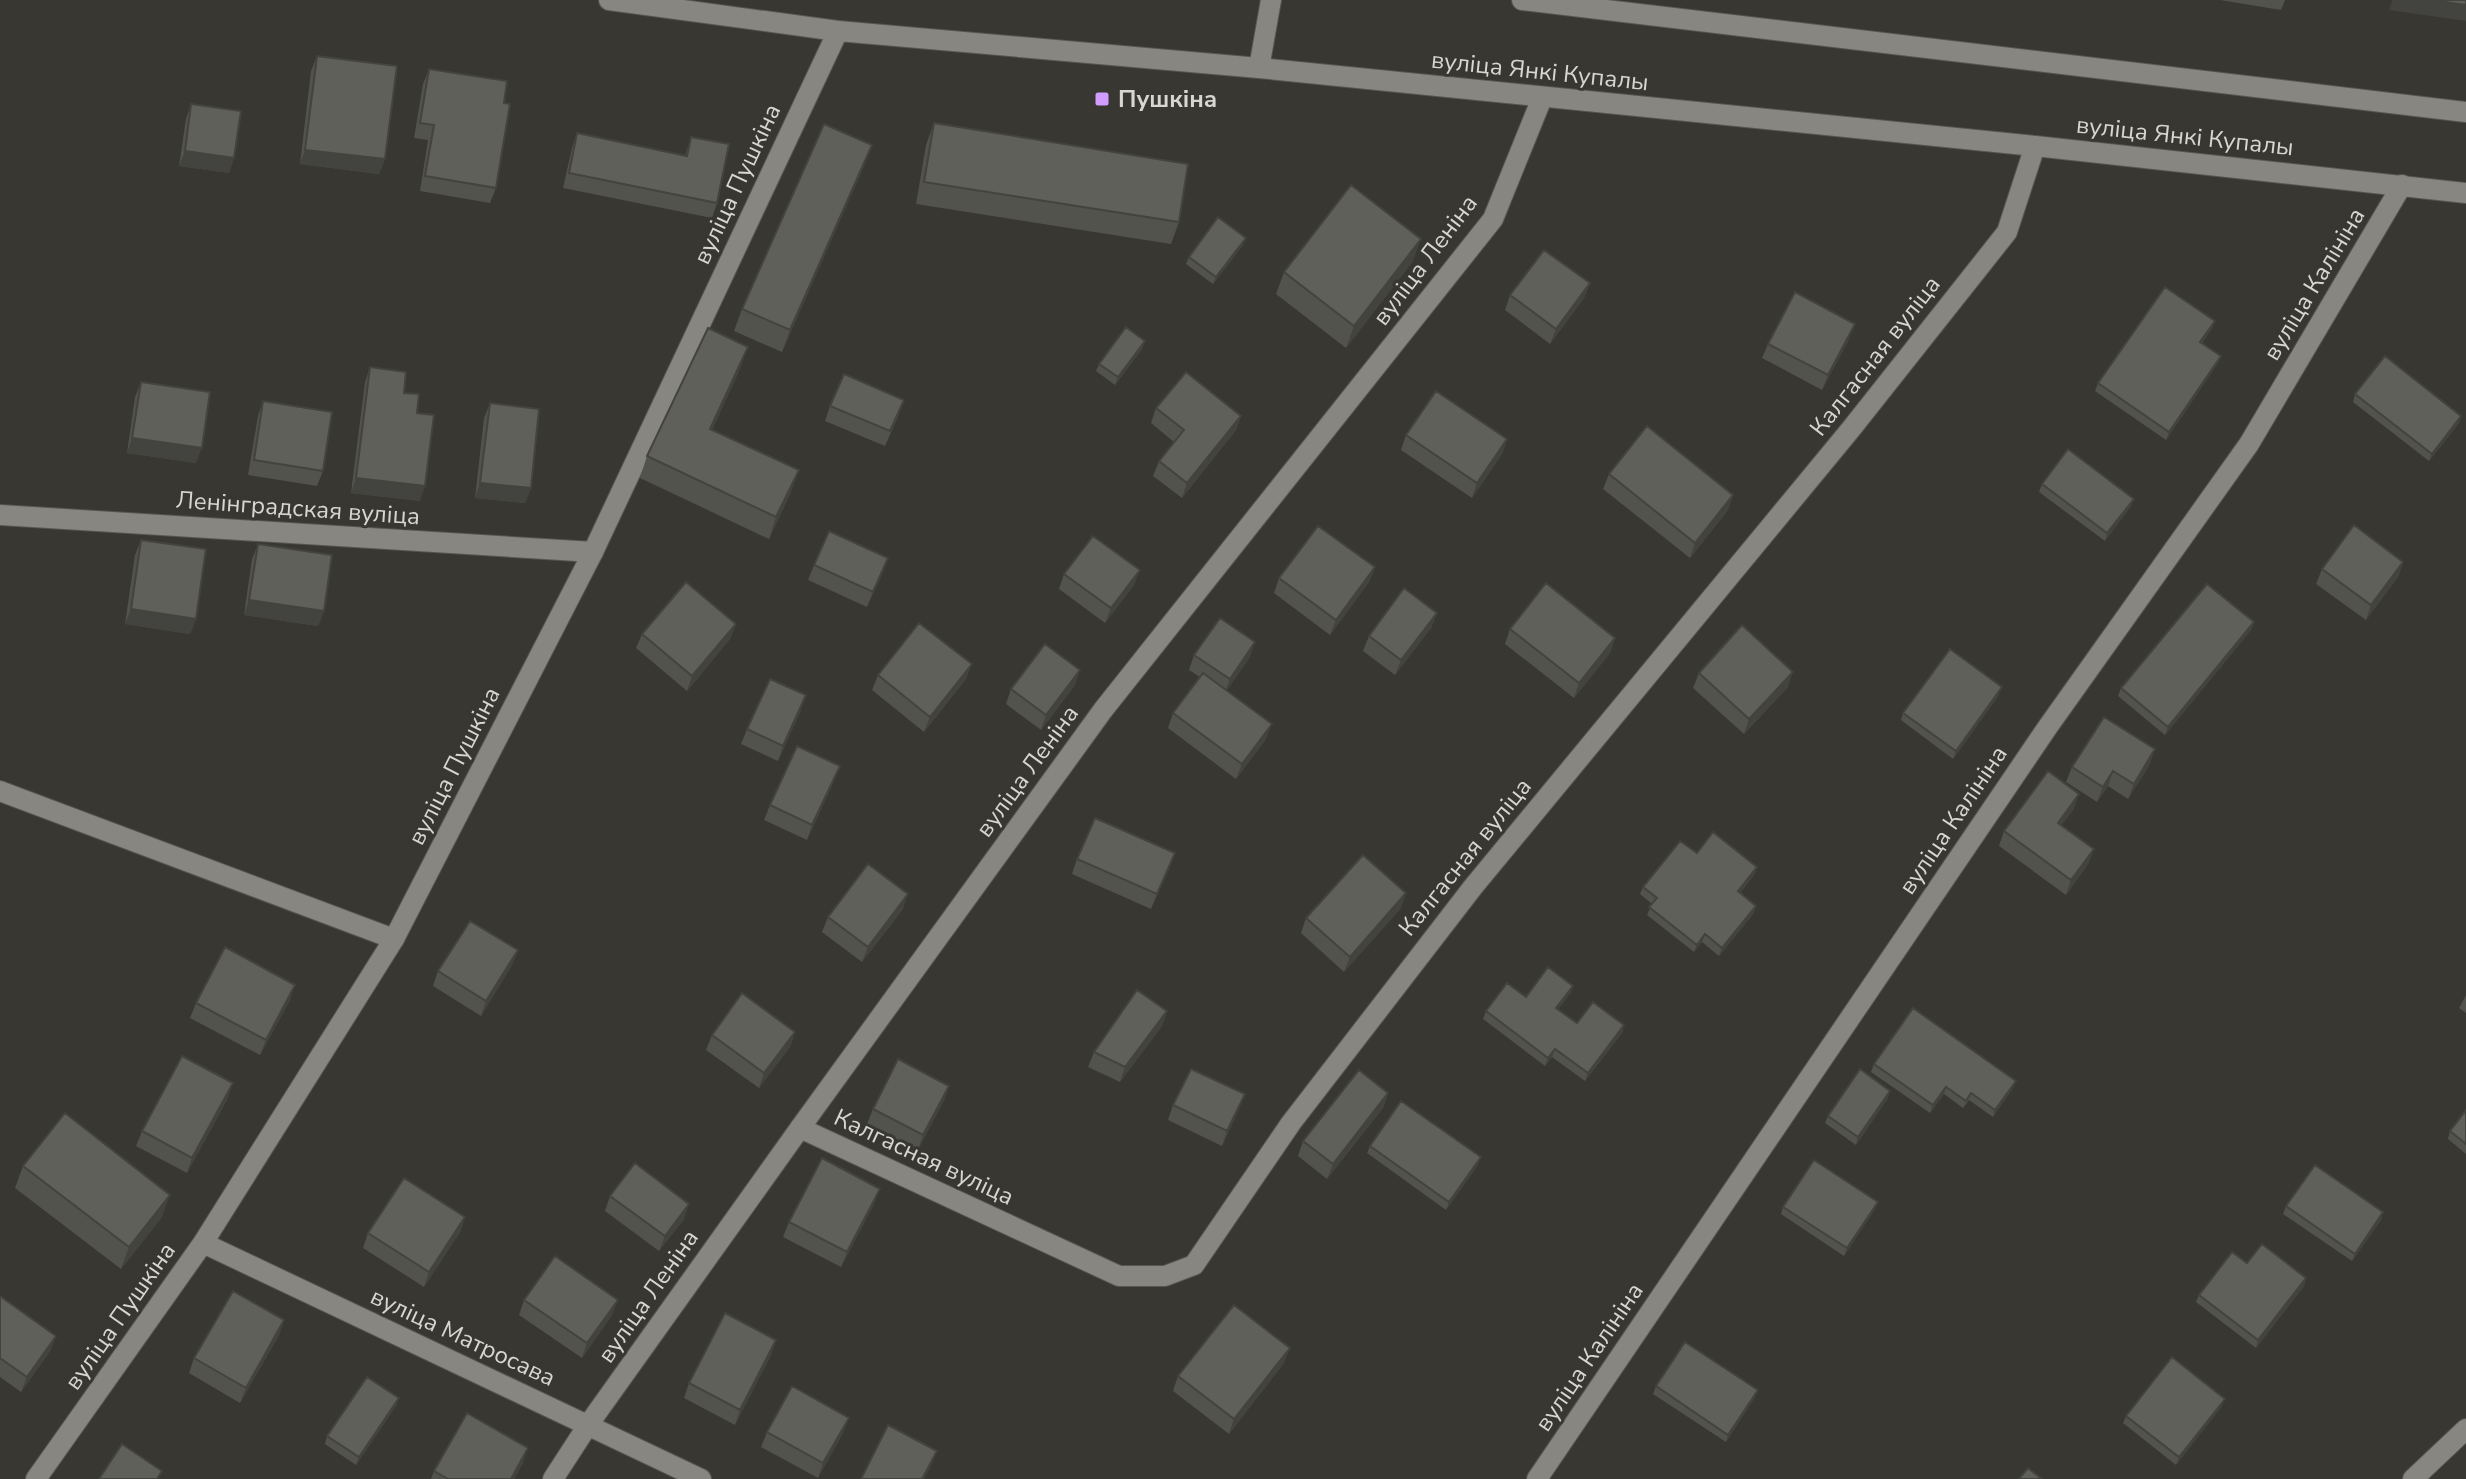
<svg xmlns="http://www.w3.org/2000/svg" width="2466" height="1479" font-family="'Nunito Sans',sans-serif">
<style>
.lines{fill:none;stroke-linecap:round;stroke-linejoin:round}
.service-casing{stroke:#565652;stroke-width:22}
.minor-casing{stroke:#565652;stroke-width:22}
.tertiary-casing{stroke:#565652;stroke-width:22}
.service{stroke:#878680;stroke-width:20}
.minor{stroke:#878680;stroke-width:20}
.tertiary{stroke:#878680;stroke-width:20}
.wall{fill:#53534d}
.shaded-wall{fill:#43433f}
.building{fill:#60605a;stroke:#43433f;stroke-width:2}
.poi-dot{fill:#d19dfe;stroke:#383732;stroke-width:3}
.labels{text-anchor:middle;stroke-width:6;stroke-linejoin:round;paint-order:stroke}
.street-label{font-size:24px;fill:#d6d6d3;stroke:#383732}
.poi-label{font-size:24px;font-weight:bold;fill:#d6d6d3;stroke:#383732;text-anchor:start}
</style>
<rect width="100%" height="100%" fill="#383732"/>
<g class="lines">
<defs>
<path id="service" d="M1522,0L2466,112
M1259,68L1271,0
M0,515L593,552
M0,791L394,939"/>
<path id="minor" d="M800,1128L1119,1276H1165L1194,1265L1291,1123L1473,887L1851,429L2007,232L2035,146
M203,1243L701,1479
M36,1479L203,1243L394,939L593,552L838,31
M553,1479L588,1425L800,1128L1103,710L1493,219L1542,98
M1537,1479L2047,728L2249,444L2402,185"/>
<path id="tertiary" d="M609,0L838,31L1259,68L2035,146L2466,193
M2413,1479L2466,1429"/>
</defs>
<use href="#service" class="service-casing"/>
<use href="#minor" class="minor-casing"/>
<use href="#tertiary" class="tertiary-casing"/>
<use href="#service" class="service"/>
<use href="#minor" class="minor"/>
<use href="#tertiary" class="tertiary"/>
</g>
<path class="wall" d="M2220,0H2285L2281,10Z
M317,56L385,159L379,174L300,164L311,71Z
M429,69L504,103L496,188L490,203L420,191L428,140L414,138L423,84Z
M191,104L234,158L229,173L179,166L186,119Z
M934,123L1179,222L1171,244L916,204L926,145Z
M577,133L685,156L691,137L717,203L712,218L563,188L572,148Z
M872,145L864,166L782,352L734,331L742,309Z
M1246,238L1243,245L1213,284L1186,264L1189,257Z
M1413,261L1346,348L1276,294L1284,272Z
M1590,283L1584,298L1550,344L1505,310L1510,295Z
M2215,321L2212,328L2202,343L2221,356L2218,363L2166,440L2095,391L2098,383Z
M1849,339L1822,390L1762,358L1768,344Z
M1145,341L1142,349L1115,385L1096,371L1099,364Z
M370,367L404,393L417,413L420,501L351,493L365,382Z
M740,369L712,430L791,492L769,539L640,478L647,456Z
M141,382L196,463L127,453L135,397Z
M2355,394L2459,423L2429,461L2353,402Z
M263,401L323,471L317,486L248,475L258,416Z
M490,403L531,488L525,503L475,498L484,418Z
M830,406L899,414L885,446L825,421Z
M1156,408L1241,416L1236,430L1182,498L1153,476L1159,461L1174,442L1151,423Z
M1406,435L1507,439L1502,454L1472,498L1401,450Z
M1609,474L1733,495L1728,510L1690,558L1603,489Z
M2042,484L2134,499L2131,506L2105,541L2039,492Z
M141,540L196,619L190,634L125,624L135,555Z
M258,544L324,611L318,626L244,615L252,559Z
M888,558L867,607L808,580L814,565Z
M2403,562L2398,577L2366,620L2316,584L2322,569Z
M1375,567L1369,582L1330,635L1274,593L1279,578Z
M1064,574L1134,585L1105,623L1059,589Z
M1437,613L1431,628L1395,675L1363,651L1369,636Z
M2254,622L2251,630L2165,735L2118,696L2121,688Z
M736,624L730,639L687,691L636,648L642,634Z
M1510,629L1615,638L1610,653L1574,698L1505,644Z
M1194,655L1250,657L1227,690L1266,739L1236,779L1168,728L1173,713L1200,677L1189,670Z
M1699,673L1788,687L1744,734L1693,688Z
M878,675L966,679L924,732L872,690Z
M1075,685L1041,730L1006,704L1011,689Z
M1999,695L1953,759L1901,720L1903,713Z
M801,710L778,761L741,744L747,729Z
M2150,764L2128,799L2108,786L2097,802L2066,782L2072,767Z
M834,781L807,840L764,820L770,805Z
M2074,809L2061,825L2094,849L2088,864L2066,895L1999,846L2004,831Z
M1175,853L1151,909L1072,874L1077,859Z
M1697,853L1757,867L1754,875L1740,893L1756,906L1753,914L1719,956L1702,942L1694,952L1647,915L1652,904L1640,894L1643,887Z
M1401,908L1344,972L1301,933L1306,918Z
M903,909L862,962L822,932L828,917Z
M518,950L512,965L481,1016L433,986L438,971Z
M1573,986L1570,994L1558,1009L1577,1023L1624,1025L1622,1033L1585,1081L1552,1057L1545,1066L1483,1019L1486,1011L1526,997Z
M2466,995V1013L2459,1008Z
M290,1000L260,1055L190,1018L196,1003Z
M1167,1011L1162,1026L1120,1082L1088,1067L1094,1052Z
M795,1032L790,1047L759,1088L706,1050L712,1035Z
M1874,1064L2016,1081L2013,1088L1993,1117L1969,1100L1963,1108L1944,1094L1930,1113L1871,1072Z
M949,1086L944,1100L918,1150L867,1124L873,1109Z
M1388,1093L1383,1108L1327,1179L1298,1156L1303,1141Z
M228,1098L187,1173L136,1146L142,1131Z
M1888,1098L1856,1145L1825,1123L1828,1116Z
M1173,1105L1239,1109L1222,1146L1168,1120Z
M2466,1110V1154L2448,1139L2450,1131Z
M1370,1146L1478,1165L1446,1210L1367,1153Z
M23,1166L162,1217L121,1269L15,1188Z
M610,1196L684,1219L659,1251L605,1211Z
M874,1204L841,1267L783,1237L789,1222Z
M2286,1206L2383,1212L2381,1220L2352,1261L2283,1214Z
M1783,1207L1875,1209L1844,1256L1781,1214Z
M465,1217L460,1232L424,1287L363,1248L368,1233Z
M2247,1263L2306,1278L2304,1286L2256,1348L2196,1302L2199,1295Z
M0,1296L56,1336L50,1351L21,1392L0,1377Z
M524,1300L612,1315L582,1358L519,1315Z
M284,1320L279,1335L240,1403L189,1373L194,1358Z
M776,1340L771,1355L735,1425L684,1398L689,1383Z
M1284,1363L1229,1434L1173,1391L1178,1376Z
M1656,1386L1755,1397L1726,1442L1653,1394Z
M399,1398L396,1406L356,1465L325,1444L327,1436Z
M2222,1406L2176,1465L2123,1423L2126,1416Z
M767,1432L843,1433L818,1478L761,1447Z
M523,1463L514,1479H431L434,1471Z"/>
<path class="shaded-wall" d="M2392,0H2431L2466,5V21L2389,10Z
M872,145L864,166L782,352L790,330Z
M305,150L385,159L379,174L300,164Z
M185,151L234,158L229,173L179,166Z
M1246,238L1243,245L1213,284L1216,277Z
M1421,239L1413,261L1346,348L1354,326Z
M1590,283L1584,298L1550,344L1556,329Z
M2215,321L2212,328L2197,349L2200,342Z
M1855,324L1849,339L1822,390L1828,375Z
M1145,341L1142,349L1115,385L1118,377Z
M748,347L740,369L702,451L710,429Z
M2221,356L2218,363L2166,440L2169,432Z
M1241,416L1236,430L1182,498L1187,483Z
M2461,416L2459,423L2429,461L2432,454Z
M132,438L202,448L196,463L127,453Z
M1507,439L1502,454L1472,498L1477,483Z
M799,470L791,492L769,539L776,517Z
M356,478L425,486L420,501L351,493Z
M480,483L531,488L525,503L475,498Z
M1733,495L1728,510L1690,558L1695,543Z
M2134,499L2131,506L2105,541L2107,533Z
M888,558L883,573L867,607L873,592Z
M2403,562L2398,577L2366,620L2371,605Z
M1375,567L1369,582L1330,635L1336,620Z
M1140,570L1134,585L1105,623L1111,608Z
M249,600L324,611L318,626L244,615Z
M131,609L196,619L190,634L125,624Z
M1437,613L1431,628L1395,675L1401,660Z
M2254,622L2251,630L2165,735L2168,727Z
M736,624L730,639L687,691L692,676Z
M1615,638L1610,653L1574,698L1579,683Z
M1255,642L1250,657L1224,694L1230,679Z
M972,664L966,679L924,732L930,717Z
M1080,670L1075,685L1041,730L1046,715Z
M1793,672L1788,687L1744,734L1749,719Z
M2002,687L1999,695L1953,759L1956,751Z
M806,695L801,710L778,761L783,746Z
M1272,724L1266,739L1236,779L1242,764Z
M2155,749L2150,764L2128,799L2134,784Z
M840,766L834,781L807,840L812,825Z
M2113,771L2108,786L2097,802L2103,787Z
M2079,794L2074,809L2052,838L2058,823Z
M2094,849L2088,864L2066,895L2071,880Z
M1175,853L1170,868L1151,909L1157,894Z
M1757,867L1754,875L1735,899L1738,891Z
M1406,893L1401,908L1344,972L1350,957Z
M908,894L903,909L862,962L868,947Z
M1756,906L1753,914L1719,956L1722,948Z
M1705,934L1702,942L1694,952L1697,945Z
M518,950L512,965L481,1016L486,1001Z
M295,985L290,1000L260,1055L266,1040Z
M1573,986L1570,994L1553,1015L1556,1008Z
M1167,1011L1162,1026L1120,1082L1125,1067Z
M1624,1025L1622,1033L1585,1081L1588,1073Z
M795,1032L790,1047L759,1088L764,1073Z
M1555,1049L1552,1057L1545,1066L1548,1058Z
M2016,1081L2013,1088L1993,1117L1995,1110Z
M233,1083L228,1098L187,1173L192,1158Z
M949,1086L944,1100L918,1150L923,1135Z
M1946,1087L1944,1094L1930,1113L1933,1105Z
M1890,1091L1888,1098L1856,1145L1858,1137Z
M1388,1093L1383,1108L1327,1179L1333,1164Z
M1245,1094L1239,1109L1222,1146L1227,1131Z
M1481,1157L1478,1165L1446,1210L1449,1202Z
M880,1189L874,1204L841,1267L847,1252Z
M170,1195L162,1217L121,1269L129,1247Z
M1878,1202L1875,1209L1844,1256L1847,1248Z
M689,1204L684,1219L659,1251L665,1236Z
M2383,1212L2381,1220L2352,1261L2355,1254Z
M465,1217L460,1232L424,1287L429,1272Z
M2306,1278L2304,1286L2256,1348L2258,1340Z
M618,1300L612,1315L582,1358L587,1343Z
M284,1320L279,1335L240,1403L246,1388Z
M56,1336L50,1351L21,1392L27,1377Z
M776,1340L771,1355L735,1425L740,1410Z
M1290,1348L1284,1363L1229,1434L1234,1419Z
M1758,1390L1755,1397L1726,1442L1728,1435Z
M399,1398L396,1406L356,1465L359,1457Z
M2225,1399L2222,1406L2176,1465L2179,1457Z
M849,1418L843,1433L818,1478L823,1463Z
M528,1448L523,1463L514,1479H511Z
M937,1451L931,1466L924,1479H922Z"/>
<path class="building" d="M2431,0H2466V5Z
M317,56L397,66L385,159L305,150Z
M429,69L507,81L504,103L510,104L496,188L425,176L434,125L420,123Z
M191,104L241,111L234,158L185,151Z
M934,123L1188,164L1179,222L924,182Z
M824,124L872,145L790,330L742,309Z
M577,133L687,156L691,137L729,144L717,203L569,173Z
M1351,185L1421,239L1354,326L1284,272Z
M1218,217L1246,238L1216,277L1189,257Z
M1544,250L1590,283L1556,329L1510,295Z
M2165,287L2215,321L2200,342L2221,356L2169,432L2098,383Z
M1795,292L1855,324L1828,375L1768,344Z
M1126,327L1145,341L1118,377L1099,364Z
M708,328L748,347L710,429L799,470L776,517L647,456Z
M2385,356L2461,416L2432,454L2355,394Z
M370,367L406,372L404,393L419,394L417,413L434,415L425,486L356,478Z
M1186,372L1241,416L1187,483L1159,461L1184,430L1156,408Z
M844,374L904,400L890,431L830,406Z
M141,382L210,392L202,448L132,438Z
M1436,391L1507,439L1477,483L1406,435Z
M263,401L332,412L323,471L254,460Z
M490,403L539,409L531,488L480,483Z
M1647,426L1733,495L1695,543L1609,474Z
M2068,449L2134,499L2107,533L2042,484Z
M2354,525L2403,562L2371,605L2322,569Z
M1318,526L1375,567L1336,620L1279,578Z
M829,531L888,558L873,592L814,565Z
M1093,536L1140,570L1111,608L1064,574Z
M141,540L206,549L196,619L131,609Z
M258,544L332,555L324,611L249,600Z
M686,582L736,624L692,676L642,634Z
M1546,583L1615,638L1579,683L1510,629Z
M2207,584L2254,622L2168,727L2121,688Z
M1404,588L1437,613L1401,660L1369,636Z
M1220,618L1255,642L1230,679L1194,655Z
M919,623L972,664L930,717L878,675Z
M1742,625L1793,672L1749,719L1699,673Z
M1045,644L1080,670L1046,715L1011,689Z
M1950,649L2002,687L1956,751L1903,713Z
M1203,673L1272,724L1242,764L1173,713Z
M770,679L806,695L783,746L747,729Z
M2104,717L2155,749L2134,784L2113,771L2103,787L2072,767Z
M797,746L840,766L812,825L770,805Z
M2048,771L2079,794L2058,823L2094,849L2071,880L2004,831Z
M1095,818L1175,853L1157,894L1077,859Z
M1713,832L1757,867L1738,891L1756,906L1722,948L1705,934L1697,945L1649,907L1657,898L1643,887L1680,841L1697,853Z
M1363,855L1406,893L1350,957L1306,918Z
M868,864L908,894L868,947L828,917Z
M470,921L518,950L486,1001L438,971Z
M225,947L295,985L266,1040L196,1003Z
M1548,967L1573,986L1556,1008L1577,1023L1593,1002L1624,1025L1588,1073L1555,1049L1548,1058L1486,1011L1507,983L1526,997Z
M1137,990L1167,1011L1125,1067L1094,1052Z
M742,993L795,1032L764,1073L712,1035Z
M1913,1008L2016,1081L1995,1110L1971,1093L1966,1101L1946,1087L1933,1105L1874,1064Z
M182,1056L233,1083L192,1158L142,1131Z
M898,1059L949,1086L923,1135L873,1109Z
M1191,1069L1245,1094L1227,1131L1173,1105Z
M1860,1069L1890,1091L1858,1137L1828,1116Z
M1359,1070L1388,1093L1333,1164L1303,1141Z
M1401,1101L1481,1157L1449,1202L1370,1146Z
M2466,1110V1144L2450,1131Z
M65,1113L170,1195L129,1247L23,1166Z
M822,1158L880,1189L847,1252L789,1222Z
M1814,1160L1878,1202L1847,1248L1783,1207Z
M635,1163L689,1204L665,1236L610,1196Z
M2315,1165L2383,1212L2355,1254L2286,1206Z
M404,1178L465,1217L429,1272L368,1233Z
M2262,1244L2306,1278L2258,1340L2199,1295L2232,1252L2247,1263Z
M555,1256L618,1300L587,1343L524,1300Z
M233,1291L284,1320L246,1388L194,1358Z
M0,1296L56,1336L27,1377L0,1358Z
M1234,1305L1290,1348L1234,1419L1178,1376Z
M725,1313L776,1340L740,1410L689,1383Z
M1685,1342L1758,1390L1728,1435L1656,1386Z
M2172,1357L2225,1399L2179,1457L2126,1416Z
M367,1377L399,1398L359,1457L327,1436Z
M792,1386L849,1418L823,1463L767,1432Z
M467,1413L528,1448L511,1479H448L434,1471Z
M888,1425L937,1451L922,1479H861Z
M122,1444L162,1471L157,1479H99Z
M2028,1468L2042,1479H2019Z"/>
<rect class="poi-dot" x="1094" y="91" width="16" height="16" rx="4"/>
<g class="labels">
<g class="street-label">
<text transform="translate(1540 71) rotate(6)" y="8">вуліца Янкі Купалы</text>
<text transform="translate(2185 136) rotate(6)" y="8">вуліца Янкі Купалы</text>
<text transform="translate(737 184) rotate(-65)" y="8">вуліца Пушкіна</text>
<text transform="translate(1425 260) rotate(-53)" y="8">вуліца Леніна</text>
<text transform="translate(2314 284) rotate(-59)" y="8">вуліца Калініна</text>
<text transform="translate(1875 356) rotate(-52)" y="8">Калгасная вуліца</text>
<text transform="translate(298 508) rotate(4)" y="8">Ленінградская вуліца</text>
<text transform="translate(454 766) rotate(-63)" y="8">вуліца Пушкіна</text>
<text transform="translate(1027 771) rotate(-54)" y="8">вуліца Леніна</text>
<text transform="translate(1953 820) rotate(-56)" y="8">вуліца Калініна</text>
<text transform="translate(1465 857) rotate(-51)" y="8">Калгасная вуліца</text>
<text transform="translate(924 1157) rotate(25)" y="8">Калгасная вуліца</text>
<text transform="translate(648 1296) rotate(-55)" y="8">вуліца Леніна</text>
<text transform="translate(120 1316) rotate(-55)" y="8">вуліца Пушкіна</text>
<text transform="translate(463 1337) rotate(25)" y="8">вуліца Матросава</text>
<text transform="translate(1589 1357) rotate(-56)" y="8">вуліца Калініна</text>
</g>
<g class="poi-label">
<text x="1118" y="107">Пушкіна</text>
</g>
</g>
</svg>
